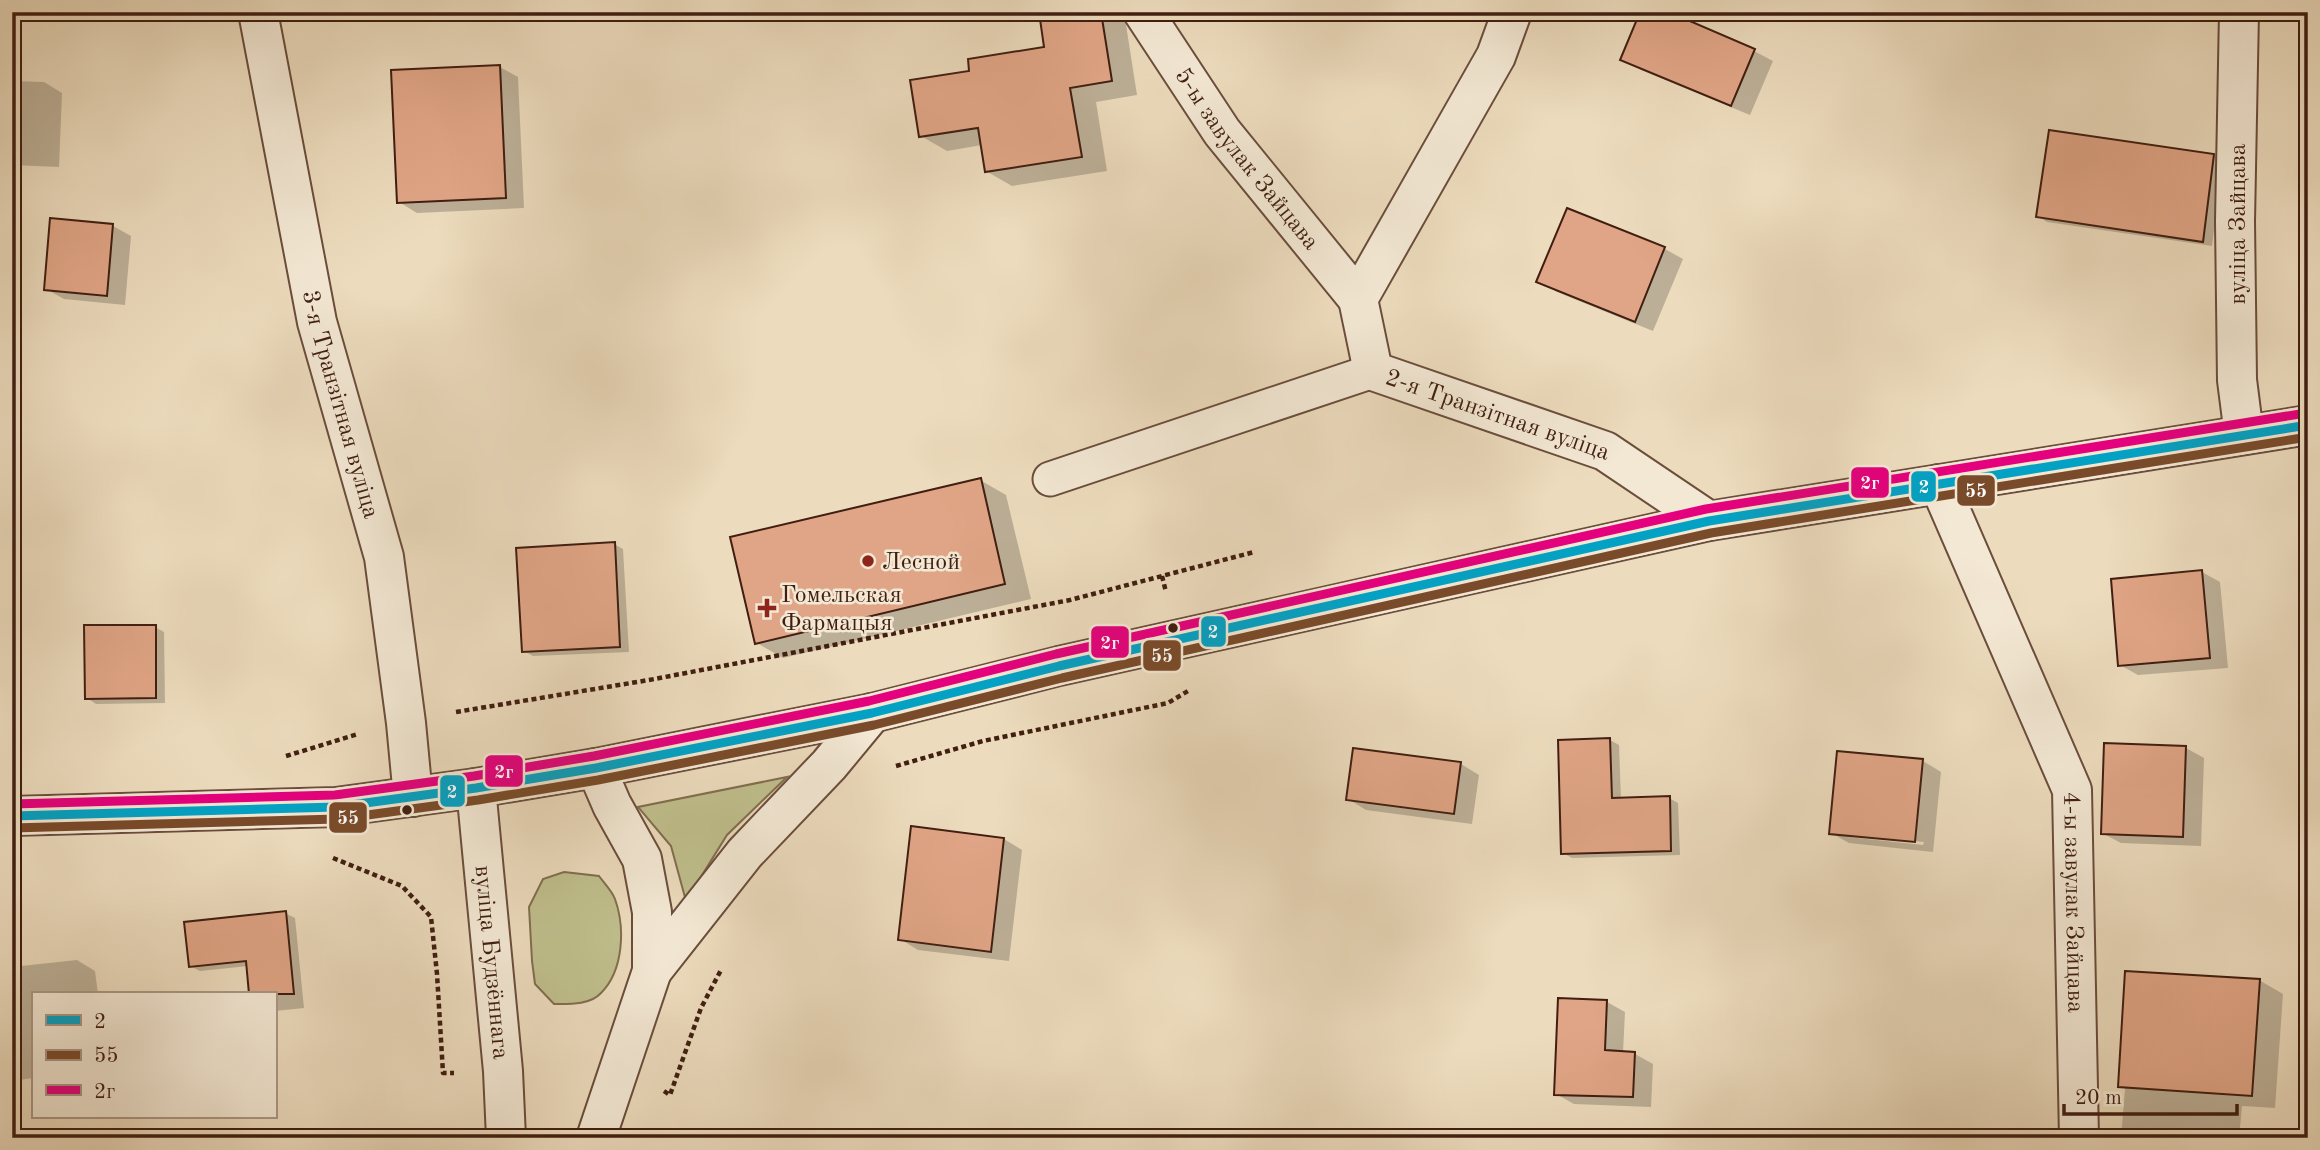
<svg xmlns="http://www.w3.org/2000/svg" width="2320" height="1150" font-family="'Old Standard TT',serif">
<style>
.green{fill:#bfbe8c;stroke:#806e4e;stroke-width:2}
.shadow{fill:#0003;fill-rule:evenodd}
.building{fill:#e0a586;stroke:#401e11;stroke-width:2}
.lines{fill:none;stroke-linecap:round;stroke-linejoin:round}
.service-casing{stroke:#6b4d3c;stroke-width:37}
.minor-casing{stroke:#6b4d3c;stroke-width:42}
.tertiary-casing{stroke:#6b4d3c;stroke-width:42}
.path{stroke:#401e11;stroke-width:4.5;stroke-dasharray:5 3.5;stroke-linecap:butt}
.service{stroke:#f3e8d4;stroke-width:33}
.minor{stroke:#f3e8d4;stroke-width:38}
.tertiary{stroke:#f3e8d4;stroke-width:38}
.bus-1-casing{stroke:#f3e8d4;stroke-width:14}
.bus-2-casing{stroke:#f3e8d4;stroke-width:14}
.bus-3-casing{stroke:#f3e8d4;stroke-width:14}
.bus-1{stroke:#03a2c5;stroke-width:9}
.bus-2{stroke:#7a4b2a;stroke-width:9}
.bus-3{stroke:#e5007d;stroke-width:9}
.poi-dot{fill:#8f2418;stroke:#f3e8d4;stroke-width:2.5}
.bus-dot{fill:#401e11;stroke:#f3e8d4;stroke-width:2.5}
.labels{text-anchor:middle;stroke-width:5;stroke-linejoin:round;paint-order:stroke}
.street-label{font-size:24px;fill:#401e11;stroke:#f3e8d4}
.poi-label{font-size:24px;fill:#401e11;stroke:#f3e8d4;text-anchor:start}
.line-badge{stroke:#f3e8d4;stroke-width:2.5}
.badge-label{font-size:19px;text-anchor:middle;font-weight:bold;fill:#fff}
</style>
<rect width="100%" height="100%" fill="#ecdbbd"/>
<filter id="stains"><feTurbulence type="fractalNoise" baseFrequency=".00286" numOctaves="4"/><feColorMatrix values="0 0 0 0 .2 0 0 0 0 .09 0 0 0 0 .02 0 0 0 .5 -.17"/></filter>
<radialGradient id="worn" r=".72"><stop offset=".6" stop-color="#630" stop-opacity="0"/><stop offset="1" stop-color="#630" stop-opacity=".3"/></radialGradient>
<path class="green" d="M787,777L727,835L686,901L671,846L638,807Z
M564,872L599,876C604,883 612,891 615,899C625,927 624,970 601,993C590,1005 570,1004 554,1004L535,984L532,961L529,907L543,879Z"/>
<path class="shadow" d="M1040,12H1124L1137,95L1096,102L1107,171L1012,186L986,171L982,145L947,151L921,136L971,72L1046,49Z
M1664,12L1754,51L1773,61L1750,115L1641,70L1623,59Z
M500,67L518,77L524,208L417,213L399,202Z
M12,81L44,82L62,93L59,167L12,165Z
M2214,155L2223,160L2212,246L2047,222L2038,216Z
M1568,210L1665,249L1683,259L1653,331L1557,292L1539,281Z
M113,226L131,236L125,305L64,299L46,289Z
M980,480L1006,495L1031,599L783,658L757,643Z
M614,544L623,549L629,652L533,656L524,651Z
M2202,572L2220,582L2228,668L2138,675L2120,665Z
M155,627L164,632L165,703L96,704L87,698Z
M1610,740L1619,745L1621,799L1669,798L1678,803L1680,855L1572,858L1563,853Z
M2186,748L2204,758L2201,846L2121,843L2102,833Z
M1355,750L1461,764L1479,775L1472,824L1366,810L1348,799Z
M1923,761L1941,772L1933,852L1849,843L1831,833ZM1848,834L1924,842L1923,845L1848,837Z
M1004,839L1022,850L1009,961L918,950L900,939Z
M285,913L295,918L304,1008L275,1011V994H251L248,966L200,971L190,966Z
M77,960L95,971L98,994H33V1078L19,1080L12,1076V967Z
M2259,980L2283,994L2275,1108L2242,1106L2239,1138H2121L2125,1089L2120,1086Z
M1607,1002L1625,1012L1623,1053L1635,1054L1653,1064L1651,1107L1574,1104L1556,1094Z"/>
<path class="building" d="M1039,12H1101L1112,81L1070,88L1082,157L985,172L978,128L919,137L910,80L969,71L968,59L1044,47Z
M1640,12H1669L1755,49L1731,106L1620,60Z
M500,65L506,198L397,203L391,70Z
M2049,130L2214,154L2203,242L2036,217Z
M1567,208L1665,247L1635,322L1536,282Z
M50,218L113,224L107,296L44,290Z
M981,478L1005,584L755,644L730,537Z
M615,542L620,647L522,652L516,548Z
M2202,570L2210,658L2118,666L2111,579Z
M84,625H156V698L85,699Z
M1610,738L1612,798L1670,796L1671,851L1561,854L1558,740Z
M2104,743L2186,746L2183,837L2101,834Z
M1353,748L1461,762L1454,814L1346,800Z
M1837,751L1923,759L1915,842L1829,834Z
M911,826L1004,838L991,952L898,940Z
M286,911L294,994H249L246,961L189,967L184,922Z
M2125,971L2260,979L2252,1096L2118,1087Z
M1558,998L1607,1000L1605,1050L1635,1052L1633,1097L1554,1095Z"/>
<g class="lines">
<defs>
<path id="service" d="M1050,479L1373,371"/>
<g id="minor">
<path id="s1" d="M258,12L317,322L384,557L406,723L413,797"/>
<path id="s2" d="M1143,12L1222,132L1358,299"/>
<path id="s3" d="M1512,12L1496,56L1358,299L1373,371L1605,451L1709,521"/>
<path d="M2239,12L2235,221L2237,380L2244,435"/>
<path id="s4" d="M1939,484L2072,790L2079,1138"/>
</g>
<g id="tertiary">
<path d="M596,768L612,805L642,859L652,912V971L596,1138"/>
<path id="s5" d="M476,788L503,1071L506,1138"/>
<path d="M12,816L336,807L476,788L596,768L872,713L1059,666L1709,521L2308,425"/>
<path d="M652,971L745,853L829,765L872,713"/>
</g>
</defs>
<use href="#service" class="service-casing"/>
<use href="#minor" class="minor-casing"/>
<use href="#tertiary" class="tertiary-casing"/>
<path class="path" d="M1162,576L1166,592
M456,712L649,680L1070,600L1254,552
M286,756L358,734
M896,766L983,741L1168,703L1188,691
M333,858L402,886L431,917L437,974L443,1073H454
M664,1091L670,1095L701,1008L721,970"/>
<use href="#service" class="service"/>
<use href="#minor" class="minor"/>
<use href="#tertiary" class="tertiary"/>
<defs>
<path id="bus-1" d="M12,816L336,807L476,788L596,768L872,713L1059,666L1709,521L2308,425"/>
<path id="bus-2" d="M12,828L338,819L478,800L598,780L874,725L1062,678L1711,533L2308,437"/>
<path id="bus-3" d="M12,804L335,795L474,776L594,756L869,701L1056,654L1706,509L2306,413"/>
</defs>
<use href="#bus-1" class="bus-1-casing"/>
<use href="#bus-2" class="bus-2-casing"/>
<use href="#bus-3" class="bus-3-casing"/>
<use href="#bus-1" class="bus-1"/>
<use href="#bus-2" class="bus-2"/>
<use href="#bus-3" class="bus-3"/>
</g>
<g class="poi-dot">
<circle cx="868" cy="561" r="7"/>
<path d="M763.5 597.5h7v7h7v7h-7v7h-7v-7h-7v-7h7z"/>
</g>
<g class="bus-dot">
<circle cx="1173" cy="628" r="6"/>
<circle cx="407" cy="810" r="6"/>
</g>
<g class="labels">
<g class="street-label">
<text dy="8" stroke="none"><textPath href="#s2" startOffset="180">5-ы завулак Зайцава</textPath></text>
<text transform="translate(2237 224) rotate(-90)" y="8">вуліца Зайцава</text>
<text dy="8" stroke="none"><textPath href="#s1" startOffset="401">3-я Транзітная вуліца</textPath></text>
<text dy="8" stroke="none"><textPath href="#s3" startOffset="532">2-я Транзітная вуліца</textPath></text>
<text dy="8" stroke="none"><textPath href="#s4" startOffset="446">4-ы завулак Зайцава</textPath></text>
<text dy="8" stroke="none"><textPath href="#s5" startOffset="175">вуліца Будзённага</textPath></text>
</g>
<g class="poi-label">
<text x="882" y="569">Лесной</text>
<text x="781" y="602">Гомельская<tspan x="781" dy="28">Фармацыя</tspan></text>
</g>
</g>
<g class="line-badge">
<rect x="1850" y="466" width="40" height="33" rx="7" fill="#e5007d"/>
<rect x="1910" y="470" width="27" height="33" rx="7" fill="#03a2c5"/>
<rect x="1956" y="474" width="40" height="33" rx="7" fill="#7a4b2a"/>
<rect x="1200" y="615" width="27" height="33" rx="7" fill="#03a2c5"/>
<rect x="1090" y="625" width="40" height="34" rx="7" fill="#e5007d"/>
<rect x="1142" y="639" width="40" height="33" rx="7" fill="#7a4b2a"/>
<rect x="484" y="754" width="40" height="34" rx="7" fill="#e5007d"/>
<rect x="439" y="774" width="27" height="34" rx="7" fill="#03a2c5"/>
<rect x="328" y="801" width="40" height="33" rx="7" fill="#7a4b2a"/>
</g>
<g class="badge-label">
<text x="1870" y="489">2г</text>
<text x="1924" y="493">2</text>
<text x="1976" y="497">55</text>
<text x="1213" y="638">2</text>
<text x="1110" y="649">2г</text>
<text x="1162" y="662">55</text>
<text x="504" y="778">2г</text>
<text x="452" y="798">2</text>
<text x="348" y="824">55</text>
</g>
<rect width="2320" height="1150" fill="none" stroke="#ecdbbd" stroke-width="42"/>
<rect x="14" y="14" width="2292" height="1122" fill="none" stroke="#401e11" stroke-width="3.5"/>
<rect x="21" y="21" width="2278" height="1108" fill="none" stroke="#401e11" stroke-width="2"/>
<rect x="32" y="992" width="245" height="126" fill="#f3e8d4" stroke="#ab9786" stroke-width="2"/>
<rect x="46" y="1015" width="35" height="10" fill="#03a2c5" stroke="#ab9786" stroke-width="2"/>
<text x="94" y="1028" font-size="21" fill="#401e11">2</text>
<rect x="46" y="1050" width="35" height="10" fill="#7a4b2a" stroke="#ab9786" stroke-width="2"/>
<text x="94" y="1062" font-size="21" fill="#401e11">55</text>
<rect x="46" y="1085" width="35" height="10" fill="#e5007d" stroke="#ab9786" stroke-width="2"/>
<text x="94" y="1098" font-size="21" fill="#401e11">2г</text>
<path d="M2064 1104v10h173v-10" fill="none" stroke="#401e11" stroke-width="3.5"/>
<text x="2075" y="1104" font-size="21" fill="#401e11" stroke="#f3e8d4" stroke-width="5" paint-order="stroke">20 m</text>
<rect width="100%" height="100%" filter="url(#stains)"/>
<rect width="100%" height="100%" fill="url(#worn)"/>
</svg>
